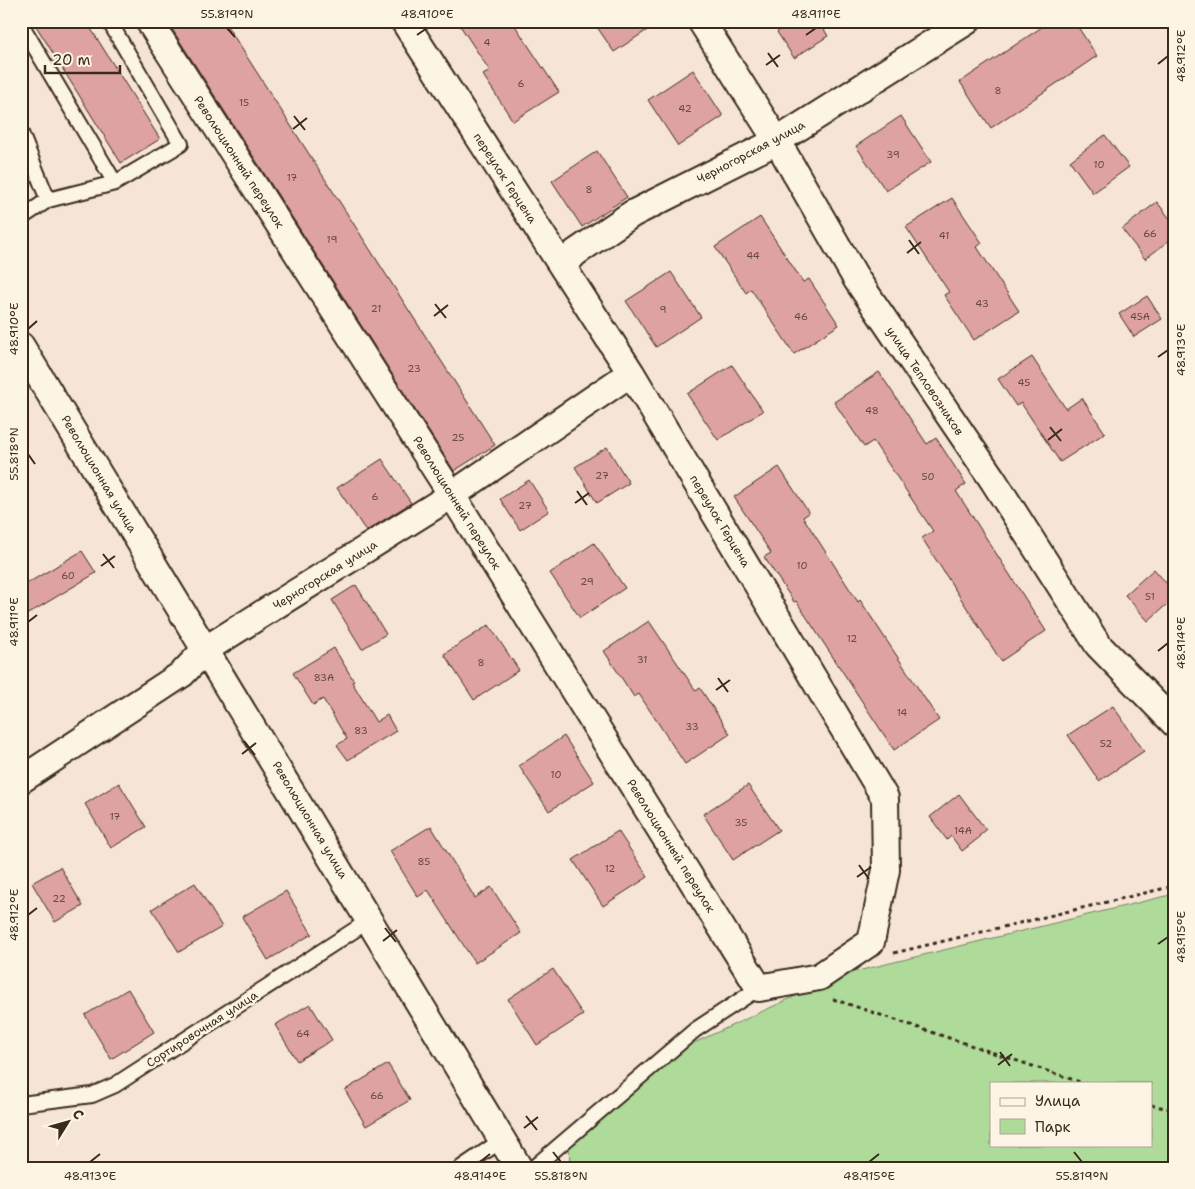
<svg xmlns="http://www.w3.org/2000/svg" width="1195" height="1189" font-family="'Shantell Sans',sans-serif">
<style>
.green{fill:#aedb99;stroke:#74825c;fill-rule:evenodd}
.building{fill:#dda2a1;stroke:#3b2a1e}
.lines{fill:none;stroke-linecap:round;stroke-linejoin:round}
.lane-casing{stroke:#3b2a1e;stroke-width:18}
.street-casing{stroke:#3b2a1e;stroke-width:30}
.path{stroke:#3b2a1e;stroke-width:3;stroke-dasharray:4 4;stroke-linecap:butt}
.lane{stroke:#fcf5e5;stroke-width:14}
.street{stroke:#fcf5e5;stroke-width:26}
.ticks{fill:none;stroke:#3b2a1e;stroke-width:2}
.labels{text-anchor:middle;stroke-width:5;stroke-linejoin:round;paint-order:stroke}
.number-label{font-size:10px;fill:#64483f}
.street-label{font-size:12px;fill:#3b2a1e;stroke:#fcf5e5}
.neatline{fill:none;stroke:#3b2a1e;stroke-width:2}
.ticks-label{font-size:12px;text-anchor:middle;fill:#3b2a1e}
</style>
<rect width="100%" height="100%" fill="#f6e4d7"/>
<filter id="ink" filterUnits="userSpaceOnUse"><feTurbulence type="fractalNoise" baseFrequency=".02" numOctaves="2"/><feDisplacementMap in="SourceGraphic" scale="10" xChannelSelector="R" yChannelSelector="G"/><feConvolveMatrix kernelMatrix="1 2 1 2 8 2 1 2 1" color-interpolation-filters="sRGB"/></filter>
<g filter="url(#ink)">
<path class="green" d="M1174,894V1168H570L569,1144L681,1049L841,975ZM991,1083H1151V1145H991Z"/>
<path class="building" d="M33,21H86L160,139L121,163Z
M184,21H224L495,445L454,471L172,29Z
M457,21H512L559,92L513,121L483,75L490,71Z
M593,21H661L614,52Z
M793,21H819L828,36L794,58L777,32Z
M1051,21H1074L1097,56L991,128L960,82Z
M693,70L723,116L678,146L648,100Z
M901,116L931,162L886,191L856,146Z
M1105,135L1129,167L1093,193L1070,161Z
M597,151L627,197L582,227L552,181Z
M952,198L982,243L977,247L1019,311L974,340L944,295L949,292L906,227Z
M1157,202L1174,224V237L1145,259L1122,229Z
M760,217L803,282L809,279L839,325L794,354L751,289L746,293L715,247Z
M671,272L701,317L656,347L626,301Z
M1147,296L1162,319L1134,337L1119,314Z
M1032,357L1066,409L1082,398L1105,433L1060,462L1021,403L1016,406L998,379Z
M732,365L763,411L718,440L687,394Z
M879,372L927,444L936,438L966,484L956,491L1046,631L1001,661L922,538L933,531L873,441L864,447L834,402Z
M607,447L629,483L597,503L575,467Z
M382,459L411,503L366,531L337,488Z
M779,467L809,513L803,517L858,602L860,600L939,720L894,750L796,601L794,602L764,557L771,553L734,497Z
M529,480L549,511L520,530L500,499Z
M594,543L625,588L580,618L550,573Z
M82,551L96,573L21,618V587Z
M1154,569L1174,592V598L1148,621L1125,595Z
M356,585L386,634L362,649L332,600Z
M649,621L696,691L700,688L730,734L685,764L639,694L634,697L604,651Z
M489,625L519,670L474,700L444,654Z
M334,648L354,681L352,682L376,722L387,715L396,731L348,760L337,745L347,739L323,699L313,705L293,673Z
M1113,706L1144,751L1099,781L1068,735Z
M564,736L594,782L549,811L519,766Z
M119,783L146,827L111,848L85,804Z
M748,785L779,830L733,860L703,814Z
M959,794L986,830L979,836L980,837L962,851L951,836L947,840L930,817Z
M431,826L475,898L491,887L521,933L475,963L428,890L418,897L390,851Z
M618,831L648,877L603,906L573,860Z
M60,867L83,906L55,922L32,883Z
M195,883L222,927L179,952L152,909Z
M286,891L312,934L268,960L242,917Z
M553,969L583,1015L537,1045L508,999Z
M128,989L154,1032L111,1059L85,1015Z
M310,1004L332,1040L297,1061L275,1025Z
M388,1064L410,1100L366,1126L345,1090Z"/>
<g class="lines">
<defs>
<path id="lane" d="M21,24L115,183
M21,133L48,200
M21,218L48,200L115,183L181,144L109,21
M21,1104L92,1095L115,1085L370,920
M461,1168L502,1140
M533,1168L695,1030L759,988"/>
<path id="street" d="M149,21L452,495L759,988L819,977L871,942L886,870L885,798L631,373L404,21
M701,21L777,141L857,280L993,480L1098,645L1174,723
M563,266L575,253L632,214L777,141L967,21
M21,346L519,1168
M21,780L182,674L206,649L452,495L631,373"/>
</defs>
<use href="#lane" class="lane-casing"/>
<use href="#street" class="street-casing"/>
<path class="path" d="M894,953L1174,886
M833,999L1083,1083
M1151,1105L1174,1110"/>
<use href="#lane" class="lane"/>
<use href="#street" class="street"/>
</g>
</g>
<path class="ticks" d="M227,28L235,37M417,35L427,28M806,35L816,28M768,53L778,67M1158,64L1168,56M766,65L780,55M294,116L305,130M293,129L307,118M909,240L919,254M907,253L921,242M435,304L446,318M434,316L448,305M28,329L37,321M1158,357L1168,350M1050,427L1061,441M1048,440L1062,429M28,454L35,464M577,491L587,505M575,503L589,493M103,554L114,568M101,566L115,556M28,622L37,615M1158,651L1168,643M718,678L728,692M716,690L730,680M244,741L255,755M242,754L256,743M859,865L869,879M857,877L871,867M28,915L37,908M385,928L396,942M383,941L397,930M1158,944L1168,937M1000,1052L1010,1066M998,1065L1012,1054M526,1116L537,1130M524,1128L538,1117M553,1152L561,1162M1074,1152L1082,1162M90,1162L100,1154M480,1162L490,1154M869,1162L879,1154"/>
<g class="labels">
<g class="number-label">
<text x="487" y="46">4</text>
<text x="521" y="87">6</text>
<text x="998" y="94">8</text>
<text x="244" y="106">15</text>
<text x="685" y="112">42</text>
<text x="893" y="158">39</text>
<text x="1099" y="168">10</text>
<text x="292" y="181">17</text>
<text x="589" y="193">8</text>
<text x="1150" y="237">66</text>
<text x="944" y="239">41</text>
<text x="332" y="243">19</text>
<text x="753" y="259">44</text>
<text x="982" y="307">43</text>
<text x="376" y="312">21</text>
<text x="663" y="313">9</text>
<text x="801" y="320">46</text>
<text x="1140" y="320">45А</text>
<text x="414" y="372">23</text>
<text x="1024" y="386">45</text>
<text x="872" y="414">48</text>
<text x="458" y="441">25</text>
<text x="602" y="479">27</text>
<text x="928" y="480">50</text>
<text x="375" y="500">6</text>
<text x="525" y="509">27</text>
<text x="802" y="569">10</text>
<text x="68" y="579">60</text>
<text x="587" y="585">29</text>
<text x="1150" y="600">51</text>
<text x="852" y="642">12</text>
<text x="642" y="663">31</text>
<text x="481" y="666">8</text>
<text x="324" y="681">83А</text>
<text x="902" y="716">14</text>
<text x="692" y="730">33</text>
<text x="361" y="734">83</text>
<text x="1106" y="747">52</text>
<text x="556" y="778">10</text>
<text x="115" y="820">17</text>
<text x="741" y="826">35</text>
<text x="963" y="834">14А</text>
<text x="424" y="865">85</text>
<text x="610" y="872">12</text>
<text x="59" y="902">22</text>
<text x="303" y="1037">64</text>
<text x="377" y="1099">66</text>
</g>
<g class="street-label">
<text transform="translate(751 152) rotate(-28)" y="4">Черногорская улица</text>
<text transform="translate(239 162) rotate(57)" y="4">Революционный переулок</text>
<text transform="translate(505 178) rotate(57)" y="4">переулок Герцена</text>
<text transform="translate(925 381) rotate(56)" y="4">улица Тепловозников</text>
<text transform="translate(99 474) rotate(59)" y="4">Революционная улица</text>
<text transform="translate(457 503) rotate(58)" y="4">Революционный переулок</text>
<text transform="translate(720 521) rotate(59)" y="4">переулок Герцена</text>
<text transform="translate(325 575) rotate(-32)" y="4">Черногорская улица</text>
<text transform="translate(310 820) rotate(59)" y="4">Революционная улица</text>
<text transform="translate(671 846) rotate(58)" y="4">Революционный переулок</text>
<text transform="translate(202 1029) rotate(-33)" y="4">Сортировочная улица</text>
</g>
</g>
<rect width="1195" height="1189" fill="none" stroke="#fcf5e5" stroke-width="55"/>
<rect x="990" y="1082" width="162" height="65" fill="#fcf5e5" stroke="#afa495"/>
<rect x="1000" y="1098" width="25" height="8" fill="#fcf5e5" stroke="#afa495"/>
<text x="1035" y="1106" font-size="15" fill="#3b2a1e">Улица</text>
<rect x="1000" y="1119" width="25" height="15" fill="#aedb99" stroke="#afa495"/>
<text x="1035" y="1132" font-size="15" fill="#3b2a1e">Парк</text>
<g transform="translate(68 1122) rotate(53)" stroke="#fcf5e5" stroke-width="4" paint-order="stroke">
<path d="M0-4L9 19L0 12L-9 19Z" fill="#3b2a1e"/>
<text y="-8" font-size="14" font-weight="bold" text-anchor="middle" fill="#3b2a1e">С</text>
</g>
<path d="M45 65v8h75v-8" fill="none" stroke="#3b2a1e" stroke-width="2.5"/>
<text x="52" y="65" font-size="15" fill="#3b2a1e" stroke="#fcf5e5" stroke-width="4" paint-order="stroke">20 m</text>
<rect x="28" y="28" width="1140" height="1134" class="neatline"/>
<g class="ticks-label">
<text x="227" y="18">55.819°N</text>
<text x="427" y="18">48.910°E</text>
<text x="816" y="18">48.911°E</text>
<text transform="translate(1181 56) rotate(-90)" y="4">48.912°E</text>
<text transform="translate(14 329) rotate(-90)" y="4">48.910°E</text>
<text transform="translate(1181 350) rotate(-90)" y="4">48.913°E</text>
<text transform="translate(14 454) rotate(-90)" y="4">55.818°N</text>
<text transform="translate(14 622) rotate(-90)" y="4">48.911°E</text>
<text transform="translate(1181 643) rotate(-90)" y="4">48.914°E</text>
<text transform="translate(14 915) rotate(-90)" y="4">48.912°E</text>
<text transform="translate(1181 937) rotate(-90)" y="4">48.915°E</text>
<text x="90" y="1180">48.913°E</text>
<text x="480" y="1180">48.914°E</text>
<text x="561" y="1180">55.818°N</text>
<text x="869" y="1180">48.915°E</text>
<text x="1082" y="1180">55.819°N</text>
</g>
</svg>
